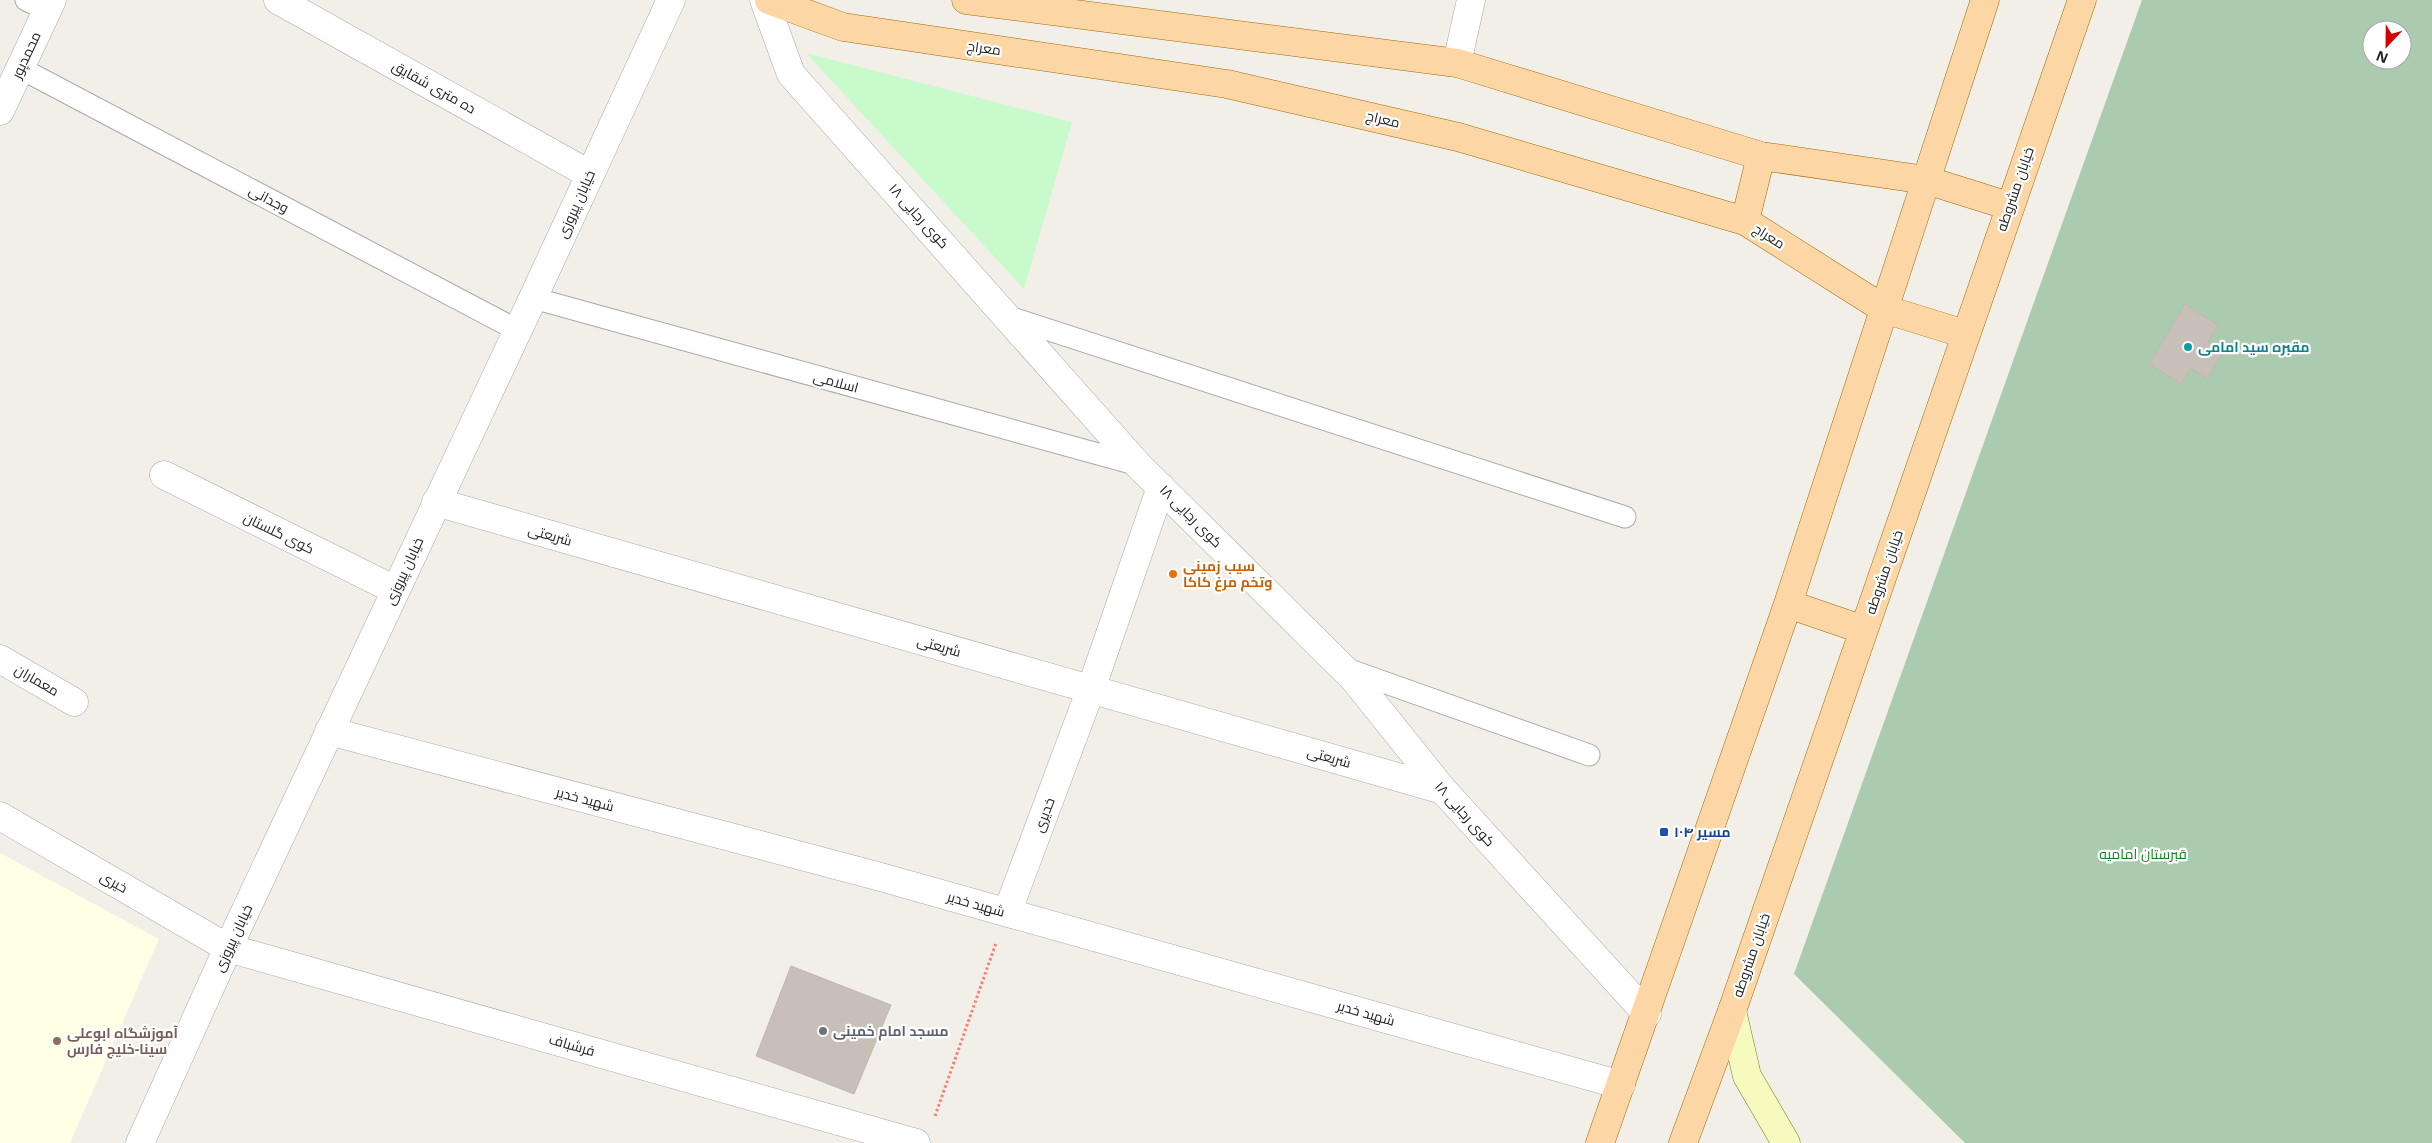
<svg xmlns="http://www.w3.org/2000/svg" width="2432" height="1143" font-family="'Noto Sans',Cairo,sans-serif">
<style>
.education{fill:#ffffe5}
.cemetery{fill:#aacbaf;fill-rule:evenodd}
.park{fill:#c8facc}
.building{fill:#c7bfb8;stroke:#c4b6ab}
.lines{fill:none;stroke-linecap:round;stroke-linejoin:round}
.lane-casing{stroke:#a9a9a9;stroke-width:23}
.street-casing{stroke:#a9a9a9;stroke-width:29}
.secondary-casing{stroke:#707d05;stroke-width:29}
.primary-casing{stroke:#a06b00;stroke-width:29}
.path{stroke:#fa8072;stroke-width:3;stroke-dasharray:2.5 2.5;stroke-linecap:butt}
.lane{stroke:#fff;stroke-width:21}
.street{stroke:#fff;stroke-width:28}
.secondary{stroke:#f7fabf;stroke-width:28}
.primary{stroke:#fcd6a4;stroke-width:28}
.culture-dot{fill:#0f9aa8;stroke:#fff;stroke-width:2}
.food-dot{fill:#e8710a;stroke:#fff;stroke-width:2}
.transit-dot{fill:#1a4fb4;stroke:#fff;stroke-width:2}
.worship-dot{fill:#6b7280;stroke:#fff;stroke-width:2}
.education-dot{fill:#8d6e63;stroke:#fff;stroke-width:2}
.labels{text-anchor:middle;stroke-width:4.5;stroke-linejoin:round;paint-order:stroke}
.street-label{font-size:14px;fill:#222;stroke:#fff}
.culture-label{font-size:14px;font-weight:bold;fill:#0d838f;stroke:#fff;text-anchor:start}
.food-label{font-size:14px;font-weight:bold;fill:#c56008;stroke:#fff;text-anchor:start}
.transit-label{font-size:14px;font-weight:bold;fill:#164399;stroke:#fff;text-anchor:start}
.park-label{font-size:14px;fill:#0c8416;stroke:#fff}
.worship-label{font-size:14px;font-weight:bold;fill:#5b616d;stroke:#fff;text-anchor:start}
.education-label{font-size:14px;font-weight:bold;fill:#785e54;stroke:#fff;text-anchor:start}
</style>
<rect width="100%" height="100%" fill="#f2efe9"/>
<path class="education" d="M0,853L159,939L70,1143H0Z"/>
<path class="cemetery" d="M2142,0H2432V1143H1965L1794,974ZM2372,30H2402V60H2372Z"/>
<path class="park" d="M806,53L1072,122L1024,289Z"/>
<path class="building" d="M2185,304L2218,325L2208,342L2223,352L2207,379L2191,368L2182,384L2149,364Z
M791,966L891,1005L854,1094L756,1056Z"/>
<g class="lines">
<defs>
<path id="lane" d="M26,0L47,10
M20,68L517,330
M533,298L1138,465
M1009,317L1625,517
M1344,668L1589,755"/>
<path id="street" d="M278,0L589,174
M764,0L791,74L1138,465L1354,679L1443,790L1647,1014
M1457,63L1471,0
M0,111L52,0
M164,475L395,590
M436,502L1443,790
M0,659L74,702
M329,731L877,876L1621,1085
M0,816L228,948L916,1143
M1007,913L1091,689L1161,487
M140,1143L228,948L533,298L671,0"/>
<path id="secondary" d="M1732,1011L1747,1076L1786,1143"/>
<path id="primary" d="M769,0L843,27L1227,84L1458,137L1745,221L1884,309L1965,334
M966,0L1457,63L1761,156L1926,180L2009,206
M1745,221L1761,156
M1788,604L1864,630
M1600,1143L1788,604L1985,0
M1683,1143L1732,1011L2082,0"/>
</defs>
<use href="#lane" class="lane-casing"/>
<use href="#street" class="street-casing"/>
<use href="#secondary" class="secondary-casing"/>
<use href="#primary" class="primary-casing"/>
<path class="path" d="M935,1116L996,943"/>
<use href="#lane" class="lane"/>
<use href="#street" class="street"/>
<use href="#secondary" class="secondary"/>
<use href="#primary" class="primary"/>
</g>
<circle class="culture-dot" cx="2188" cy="347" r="5"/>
<circle class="food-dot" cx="1173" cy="574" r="5"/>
<rect class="transit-dot" x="1659" y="827" width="10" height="10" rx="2.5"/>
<circle class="worship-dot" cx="823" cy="1031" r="5"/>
<circle class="education-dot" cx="57" cy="1041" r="5"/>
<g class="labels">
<g class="street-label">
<text transform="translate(984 48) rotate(8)" y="5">معراج</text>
<text transform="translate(26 55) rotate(-65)" y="5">محمدپور</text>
<text transform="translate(434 87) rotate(29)" y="5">ده متری شقایق</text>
<text transform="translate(1383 119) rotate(13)" y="5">معراج</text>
<text transform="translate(2015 189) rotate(-71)" y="5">خیابان مشروطه</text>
<text transform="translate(269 199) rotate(28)" y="5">وجدانی</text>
<text transform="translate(576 204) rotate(-66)" y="5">خیابان پیروزی</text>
<text transform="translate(919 216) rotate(48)" y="5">کوی رجایی ۱۸</text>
<text transform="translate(1769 236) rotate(32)" y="5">معراج</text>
<text transform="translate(836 382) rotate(15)" y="5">اسلامی</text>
<text transform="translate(1191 516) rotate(45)" y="5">کوی رجایی ۱۸</text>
<text transform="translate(279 533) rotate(26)" y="5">کوی گلستان</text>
<text transform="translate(550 535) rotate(16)" y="5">شریعتی</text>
<text transform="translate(404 571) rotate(-65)" y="5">خیابان پیروزی</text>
<text transform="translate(1884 572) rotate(-71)" y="5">خیابان مشروطه</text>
<text transform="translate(939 646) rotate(16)" y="5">شریعتی</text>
<text transform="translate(37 680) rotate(30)" y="5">معماران</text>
<text transform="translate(1329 757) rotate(16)" y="5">شریعتی</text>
<text transform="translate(585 799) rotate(15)" y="5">شهید خدیر</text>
<text transform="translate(1465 814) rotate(48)" y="5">کوی رجایی ۱۸</text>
<text transform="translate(1044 815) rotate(-69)" y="5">خدیری</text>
<text transform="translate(114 882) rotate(30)" y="5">خیری</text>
<text transform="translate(976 904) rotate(16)" y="5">شهید خدیر</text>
<text transform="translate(233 938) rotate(-65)" y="5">خیابان پیروزی</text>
<text transform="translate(1751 955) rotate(-71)" y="5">خیابان مشروطه</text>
<text transform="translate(1366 1013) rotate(16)" y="5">شهید خدیر</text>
<text transform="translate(572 1045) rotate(16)" y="5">فرشباف</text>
</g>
<g class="culture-label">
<text x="2198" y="352">مقبره سید امامی</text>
</g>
<g class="food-label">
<text x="1183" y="571">سیب زمینی<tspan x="1183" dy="16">وتخم مرغ کاکا</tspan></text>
</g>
<g class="transit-label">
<text x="1674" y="837">مسیر ۱۰۴</text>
</g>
<g class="park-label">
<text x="2143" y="859">قبرستان امامیه</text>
</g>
<g class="worship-label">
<text x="833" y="1036">مسجد امام خمینی</text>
</g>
<g class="education-label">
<text x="67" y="1038">آموزشگاه ابوعلی<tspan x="67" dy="16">سینا-خلیج فارس</tspan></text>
</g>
</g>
<g transform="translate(2387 45) rotate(202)"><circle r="24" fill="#ffffff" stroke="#a7a7a7"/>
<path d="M0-4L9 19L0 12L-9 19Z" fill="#d40000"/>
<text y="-8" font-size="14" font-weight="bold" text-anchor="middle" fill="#222222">N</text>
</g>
</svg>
